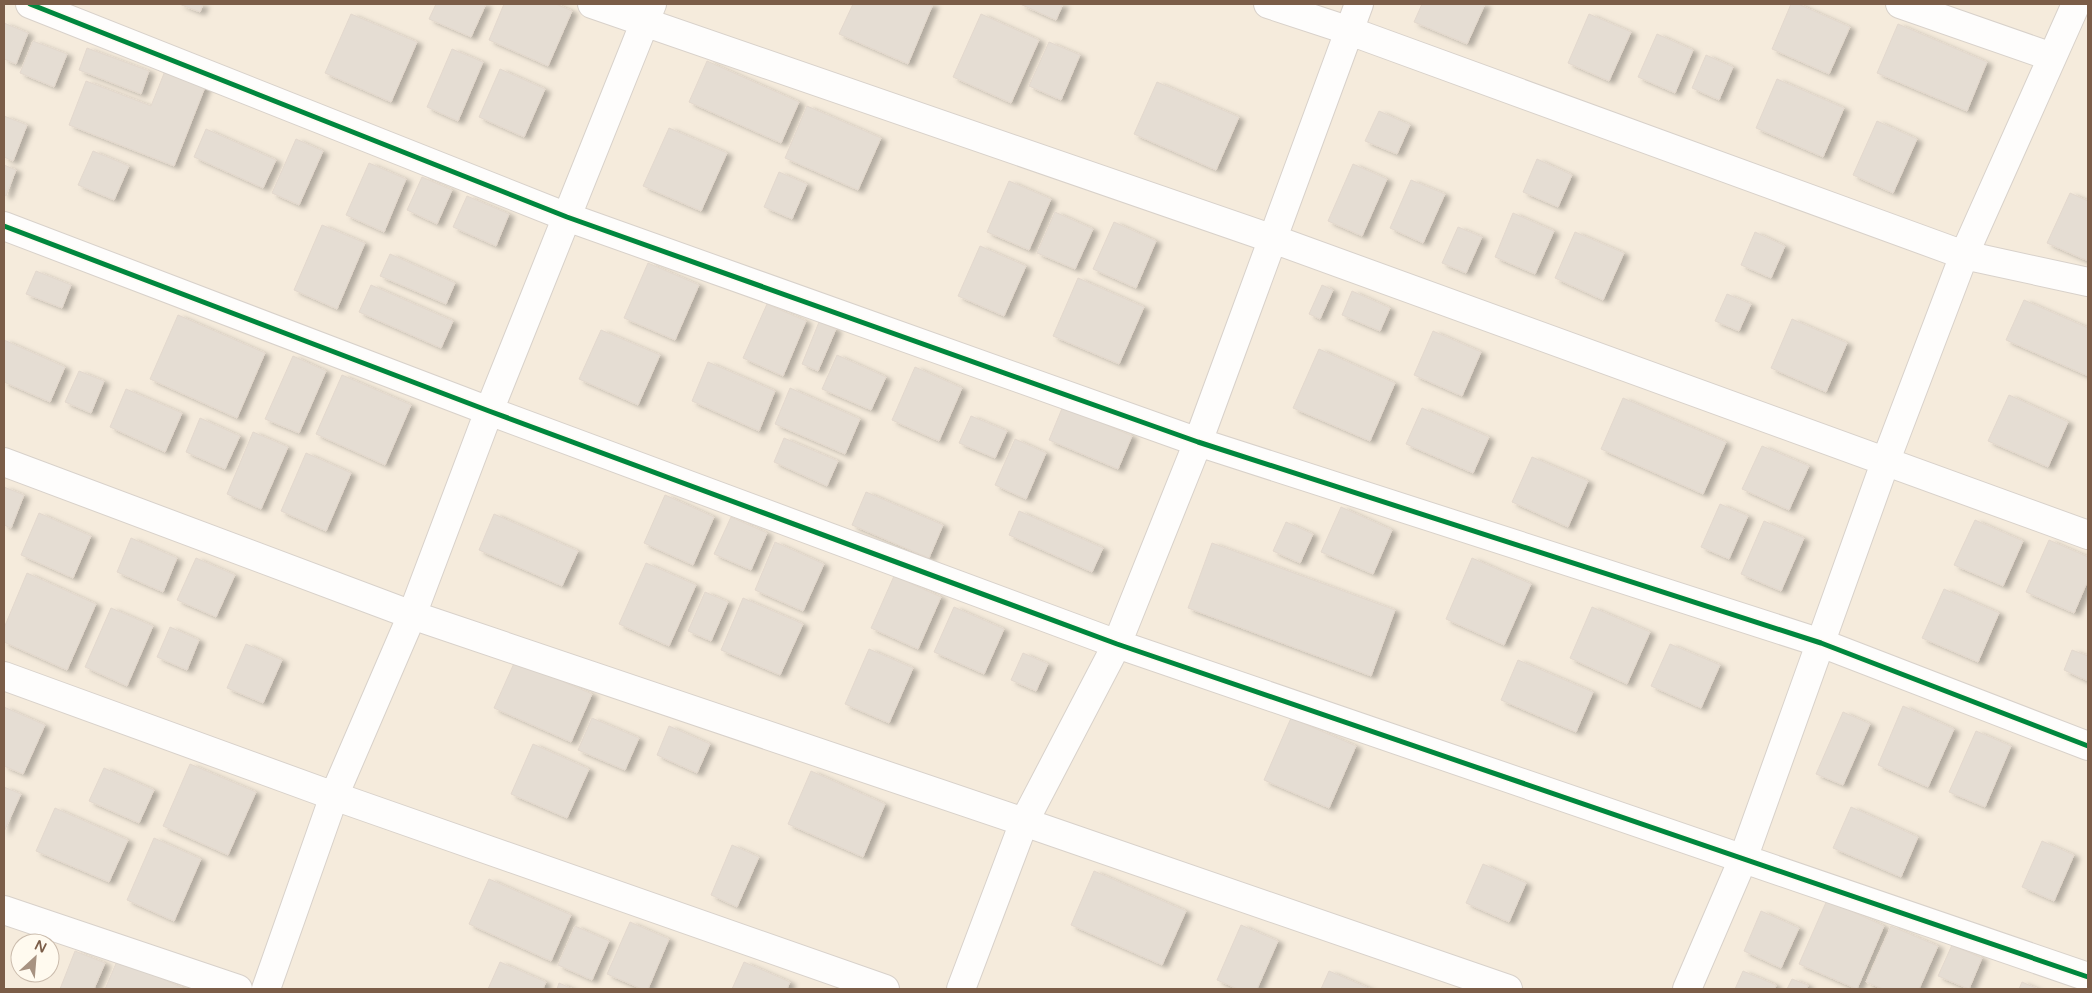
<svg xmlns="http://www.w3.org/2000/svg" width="2092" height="993" font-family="'Varela Round',sans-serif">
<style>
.residential{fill:#f5ebdc;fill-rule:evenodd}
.building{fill:#e5ddd3;stroke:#e3d8cd;filter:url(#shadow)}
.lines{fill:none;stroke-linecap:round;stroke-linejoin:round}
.minor-casing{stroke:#d8d1ca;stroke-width:30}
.minor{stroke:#fefdfc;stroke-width:28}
.cycleway-casing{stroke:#fffaef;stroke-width:8}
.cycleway{stroke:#00873e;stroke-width:5}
</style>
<defs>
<filter id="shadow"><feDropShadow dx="5.5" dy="3" stdDeviation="2.5" flood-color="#0004"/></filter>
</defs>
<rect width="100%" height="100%" fill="#f8f4ec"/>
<path class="residential" d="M4,4H2088V989H4ZM20,943H50V973H20Z"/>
<path class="building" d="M179,4H203L200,12Z
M436,4H486L471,37L429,19Z
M504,4H556L572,11L548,66L489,40Z
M853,4H933L908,64L839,34Z
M1020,4H1063L1056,20Z
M1422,4H1485L1467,44L1414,22Z
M1791,4H1798L1850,27L1829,74L1772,49Z
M351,14L417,42L391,102L325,73Z
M981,14L1039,40L1011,103L953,77Z
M1589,14L1631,32L1609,81L1568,63Z
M4,23L28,33L16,64L4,59Z
M1898,24L1987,62L1967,111L1877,73Z
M1657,34L1693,50L1675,93L1638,77Z
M33,41L67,54L54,87L20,73Z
M1049,42L1080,55L1061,100L1029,86Z
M87,48L149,71L141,94L79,70Z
M452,49L483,62L458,121L427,107Z
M1706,55L1733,67L1719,100L1692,88Z
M707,61L799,102L781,143L689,102Z
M167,66L207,82L174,166L69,125L86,81L151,106Z
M500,69L545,89L524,137L479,117Z
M1777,79L1844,108L1823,157L1756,128Z
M1157,82L1239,117L1216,170L1134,134Z
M807,106L881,138L858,190L785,158Z
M1379,111L1410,125L1397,154L1365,141Z
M4,116L27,125L13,161L4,157Z
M1877,121L1917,139L1893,193L1853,175Z
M669,128L727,153L701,211L643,186Z
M206,129L276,160L263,188L194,157Z
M296,139L323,151L299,205L272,193Z
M93,151L129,166L114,200L78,185Z
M1537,159L1572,175L1558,207L1523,192Z
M369,163L406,179L384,232L346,215Z
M1353,164L1387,179L1362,236L1328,221Z
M4,165L16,170L6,196L4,195Z
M779,172L807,184L792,219L764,207Z
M422,177L452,190L437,224L407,210Z
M1411,180L1445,194L1423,243L1390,228Z
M1009,181L1051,199L1029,250L987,232Z
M2070,193L2088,201V261L2047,243Z
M467,196L509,214L496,246L453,227Z
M1055,212L1093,229L1075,269L1037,253Z
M1513,213L1554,231L1535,274L1495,257Z
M1114,222L1156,241L1136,288L1093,269Z
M322,225L365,243L337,309L294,290Z
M1458,227L1482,237L1466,273L1442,263Z
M1575,232L1624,253L1603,300L1555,278Z
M1755,232L1785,246L1771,278L1741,265Z
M980,246L1026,266L1004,316L958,296Z
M390,254L455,283L446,304L380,276Z
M648,263L699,285L675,340L624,318Z
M36,271L71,285L62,308L26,294Z
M1078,278L1144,307L1119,364L1053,336Z
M371,285L453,321L441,348L359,312Z
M1322,285L1333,290L1320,319L1309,314Z
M1352,291L1390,308L1380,331L1342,315Z
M1727,294L1751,304L1739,331L1715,321Z
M2024,300L2088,328V376L2006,340Z
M767,304L806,321L783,376L743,358Z
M178,315L265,353L237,418L150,379Z
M1792,319L1847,343L1826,392L1771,368Z
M819,322L836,329L818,371L802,364Z
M601,330L660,355L638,405L579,379Z
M1433,331L1481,352L1462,396L1414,375Z
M4,340L65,367L50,402L4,382Z
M1319,349L1395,383L1370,441L1293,408Z
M837,355L886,377L871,410L822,389Z
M293,356L326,371L299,433L265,419Z
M708,362L775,391L759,431L692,401Z
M915,367L962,388L939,441L892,420Z
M79,371L104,381L91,413L65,402Z
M342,375L411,405L385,465L316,434Z
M790,388L860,419L845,454L775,424Z
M126,389L182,413L165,452L110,427Z
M2009,395L2068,422L2048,467L1988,441Z
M1623,398L1726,442L1703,494L1601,449Z
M1063,406L1132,436L1118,469L1049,440Z
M1422,408L1489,437L1473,473L1406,444Z
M971,416L1007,431L995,458L959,443Z
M200,418L240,436L225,469L186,452Z
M253,432L288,447L261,509L227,494Z
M784,438L838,461L827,486L774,462Z
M1015,439L1046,453L1026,499L995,485Z
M1762,446L1809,466L1789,510L1742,489Z
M306,453L351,473L326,531L281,511Z
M1532,457L1588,481L1568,527L1512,502Z
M4,487L24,495L11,528L4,525Z
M866,492L943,525L929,558L852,525Z
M665,495L714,517L693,565L644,543Z
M1720,504L1748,516L1729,559L1701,547Z
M1341,507L1392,530L1373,574L1321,552Z
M1019,511L1103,548L1092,572L1009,535Z
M39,513L91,536L73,578L21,555Z
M494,514L578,551L562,586L479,550Z
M731,517L767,533L751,570L714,554Z
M1975,520L2023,541L2003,586L1954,565Z
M1764,521L1804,538L1781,591L1741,574Z
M1286,522L1313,534L1300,563L1273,551Z
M131,538L177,558L163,592L117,572Z
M2049,540L2088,557V580L2074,613L2026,592Z
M775,542L824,564L803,611L755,590Z
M1212,543L1395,610L1371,676L1188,608Z
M196,558L235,575L216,617L177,600Z
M1472,558L1531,584L1504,645L1446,619Z
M646,563L696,585L669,646L619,624Z
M27,573L96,604L67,670L4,642V628Z
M894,576L941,597L918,649L871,628Z
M1944,589L1999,613L1978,662L1922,638Z
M705,592L728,602L711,641L688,631Z
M743,598L803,624L780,675L721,650Z
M954,607L1004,629L984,674L934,652Z
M1592,607L1650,632L1627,684L1570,658Z
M111,608L153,626L127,686L85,667Z
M170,627L199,640L187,670L157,657Z
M246,644L282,660L263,703L227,688Z
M1670,644L1720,665L1701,708L1651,686Z
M869,649L913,668L889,723L845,704Z
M2072,650L2088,656V681L2064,670Z
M1023,653L1048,664L1036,691L1011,680Z
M1518,660L1593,692L1576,732L1501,700Z
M515,661L592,694L571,742L494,708Z
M1903,706L1954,729L1928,787L1878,765Z
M4,707L45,725L23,774L4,766Z
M1843,712L1870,724L1843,785L1816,774Z
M592,718L639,738L625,770L578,750Z
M1291,718L1356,746L1329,808L1264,780Z
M669,726L710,744L697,773L657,755Z
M1976,731L2011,746L1985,807L1949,792Z
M533,744L589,769L567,818L511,794Z
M190,764L256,792L228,855L163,826Z
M104,768L154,790L139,823L89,801Z
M811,771L885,804L863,857L788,824Z
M4,787L21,794L4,832Z
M1851,807L1918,837L1901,877L1833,848Z
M55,808L128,840L109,882L36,851Z
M154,838L201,859L174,921L127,900Z
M2042,841L2074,855L2054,901L2022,887Z
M732,845L759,857L737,907L711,895Z
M1483,864L1526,883L1509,922L1466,903Z
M1094,871L1186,911L1162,965L1071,925Z
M489,879L571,915L551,961L469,924Z
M1827,900L1884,926L1857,989L1799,964Z
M1761,911L1799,928L1781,968L1744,951Z
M630,922L669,939L648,989H642L607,974Z
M1241,925L1278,941L1257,989H1238L1217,980Z
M575,926L609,941L592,980L558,965Z
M1891,926L1938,946L1919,989H1883L1866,982Z
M1952,945L1982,958L1969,989L1938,976Z
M75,951L105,963L94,989H60Z
M118,959L183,988L182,989H105Z
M500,962L546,982L543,989H488Z
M744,962L790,982L787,989H732Z
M1329,971L1371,989H1321Z
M1743,971L1776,985L1775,989H1735Z
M1792,979L1808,985L1807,989H1787Z
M2022,982L2038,989H2019Z
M559,983L573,989H557Z"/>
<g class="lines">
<defs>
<path id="minor" d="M30,4L567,217L1198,442L1821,643L2088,746
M592,4L1273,239L2088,535
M1268,4L1347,30L1964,255L2088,282
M1900,4L2052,57
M4,226L489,411L1117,644L2088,977
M4,462L412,615L1024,822L1508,989
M4,676L334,796L885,989
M4,910L238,989
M266,989L334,796L412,615L489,411L652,4
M961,989L1024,822L1117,644L1198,442L1359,4
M1687,989L1743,859L1886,460L1964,255L2076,4"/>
</defs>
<use href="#minor" class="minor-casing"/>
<use href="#minor" class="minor"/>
<defs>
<path id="cycleway" d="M30,4L567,217L1198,442L1821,643L2088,746
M4,226L489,411L1117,644L2088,977"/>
</defs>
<use href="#cycleway" class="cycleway-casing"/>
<use href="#cycleway" class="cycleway"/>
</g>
<rect width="2092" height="993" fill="none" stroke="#7b5d48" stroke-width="10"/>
<g transform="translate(35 958) rotate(26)"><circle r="24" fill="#fffaef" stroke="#cabbac"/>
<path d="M0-4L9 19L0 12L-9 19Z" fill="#a79281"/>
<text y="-8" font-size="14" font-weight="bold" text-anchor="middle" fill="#7b5d48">N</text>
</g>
</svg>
